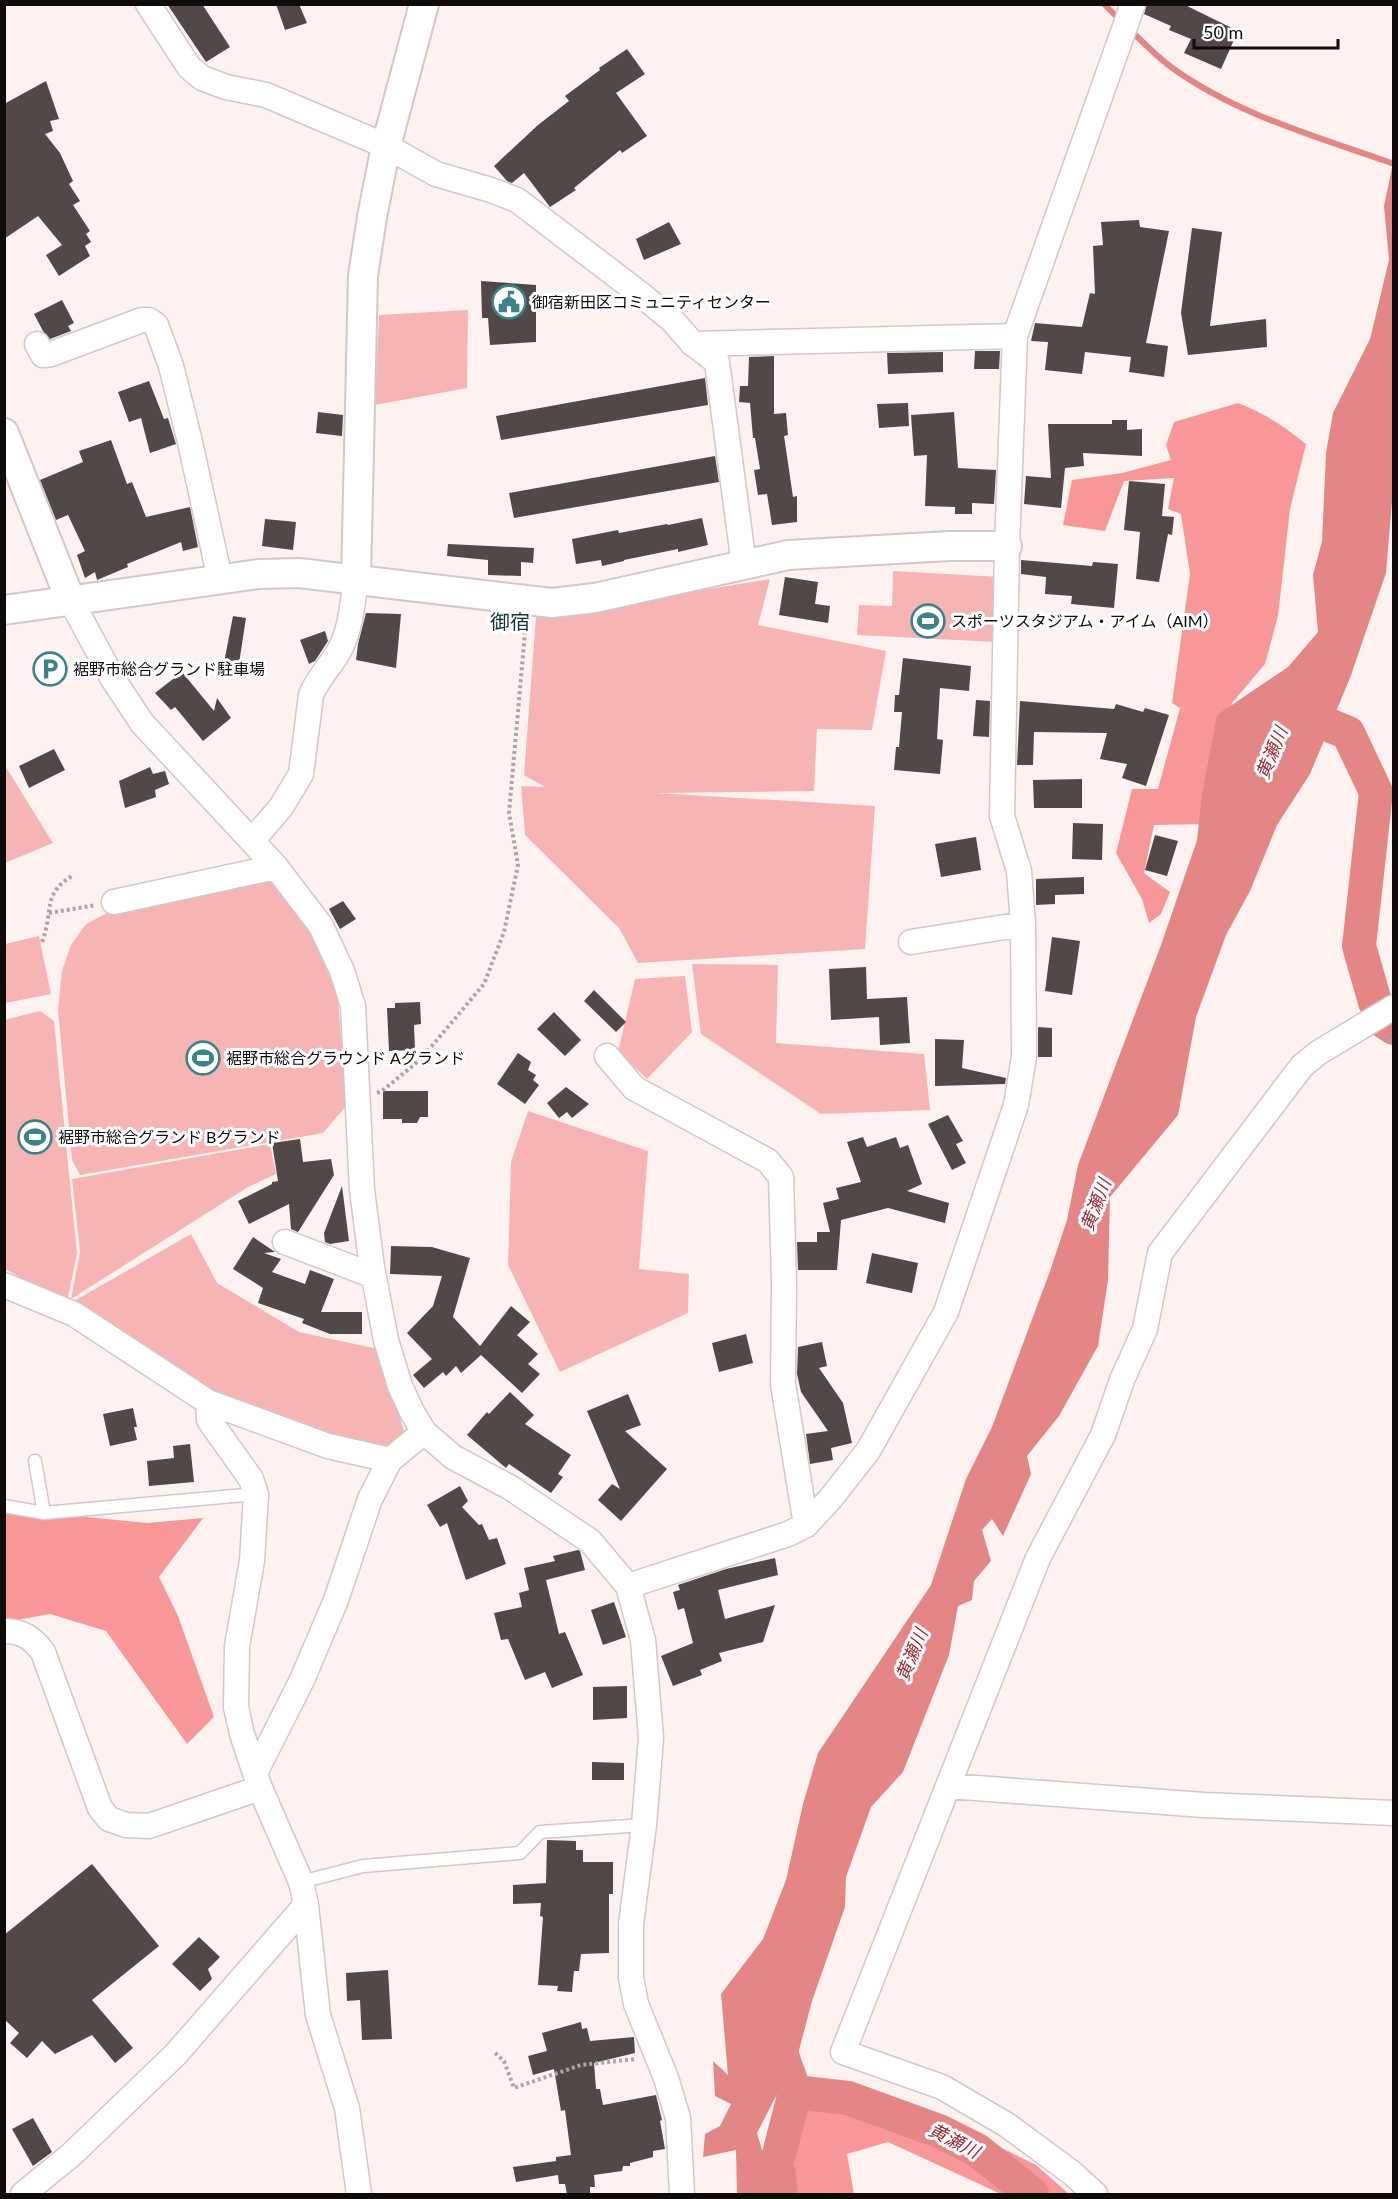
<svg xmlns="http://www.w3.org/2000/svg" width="1398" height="2199" font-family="Lato,'Noto Sans JP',sans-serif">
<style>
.green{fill:#f6b5b4}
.forest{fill:#f79797}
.water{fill:#e48686}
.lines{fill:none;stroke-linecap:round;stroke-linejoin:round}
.stream{stroke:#e48686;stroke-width:6}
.river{stroke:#e48686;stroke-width:34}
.building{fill:#514847}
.service-casing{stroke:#d3c7c7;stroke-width:15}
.minor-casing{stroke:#d3c7c7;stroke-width:27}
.tertiary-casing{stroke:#d3c7c7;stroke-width:32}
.path{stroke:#ada4a3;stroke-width:4;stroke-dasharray:3 3;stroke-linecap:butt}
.service{stroke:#fff;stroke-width:12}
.minor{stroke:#fff;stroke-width:24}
.tertiary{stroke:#fff;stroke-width:28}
.labels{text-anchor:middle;stroke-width:6;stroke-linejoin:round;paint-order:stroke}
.poi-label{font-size:16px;fill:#0f0b0b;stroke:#fff;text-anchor:start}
.water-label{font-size:18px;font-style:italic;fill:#982a33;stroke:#fff}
.quarter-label{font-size:20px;fill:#103335;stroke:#fff}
</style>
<rect width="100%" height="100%" fill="#fef2f1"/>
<path class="green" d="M468,310L467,388L375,405L379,315Z
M893,571L1000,577L997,642L857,635L859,605L892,606Z
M770,579L758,625L886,651L872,730L817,729L814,791L656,793L875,806L865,949L638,963L619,928L525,835L521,786L545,787L524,775L536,617Z
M4,764L53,843L5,863H4Z
M271,878L313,931L337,989L347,1105L323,1133L80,1175L72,1160L58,1010L62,971L71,945L86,924L107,913Z
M39,936L51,994L5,1003V944Z
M692,964L778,965L776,1043L924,1054L930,1110L821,1114L701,1034Z
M685,976L692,1032L647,1079L618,1052L635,979Z
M40,1011L54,1021L77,1254L67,1302L5,1269L4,1020Z
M528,1111L648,1151L639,1269L689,1274L688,1313L560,1372L508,1265L511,1162Z
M270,1144L276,1174L248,1187L71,1299L80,1252L72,1179Z
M191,1234L217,1283L299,1332L378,1349L405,1434L394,1447L333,1442L215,1400L74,1301Z"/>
<path class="forest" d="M1238,403C1264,413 1284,426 1306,444L1290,509L1278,616L1265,664L1232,703L1208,824L1154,825L1144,873L1170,892L1161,914L1149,923L1142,899L1116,853L1132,789H1158L1180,708L1172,703L1190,574L1181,514L1168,509L1174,478L1124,481L1105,531L1063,525L1072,480L1122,473L1171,460L1166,445L1174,422Z
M5,1509L147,1523L203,1518L159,1577L178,1616L214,1717L187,1744L106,1631L50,1614L5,1622Z
M828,2093L867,2096L974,2134L1036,2165L1069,2194H1001L888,2142L847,2154L854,2194H791L796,2149L807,2107Z"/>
<path class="water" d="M1393,163L1394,478L1386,573L1350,678L1310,774L1277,825L1250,891L1226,935L1196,1017L1178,1115L1110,1197L1108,1280L1098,1346L1059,1416L1027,1456L1031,1474L1003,1536L992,1519L982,1530L991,1561L974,1581L972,1600L958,1606L949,1655L903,1772L871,1807L846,1877L845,1907L812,2001L798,2054L757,2133L775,2194H737L736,2150L703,2157L705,2134L720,2126L731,2104L715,2096L713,2061L728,2075L721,1994L763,1939L786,1880L803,1804L818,1753L931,1585L966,1479L992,1427L1050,1271L1067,1220L1078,1165L1161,945L1197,840L1202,795L1217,715L1288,667L1318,632L1313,575L1322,541L1326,453L1333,413L1370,339L1389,260L1384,206Z"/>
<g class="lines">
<path class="stream" d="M1104,4L1121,21
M1130,30C1143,42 1156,56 1171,67C1237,115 1318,137 1394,164"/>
<path class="river" d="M1290,709L1348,733L1376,792L1359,946L1375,1002L1386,1023L1394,1028
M795,2092L848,2098L939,2131L977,2150L1032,2194
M781,2194L777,2162L795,2092L780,2050L785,2029"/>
</g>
<path class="building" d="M167,4H202L230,47L206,62Z
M276,4H299L307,23L285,30Z
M1147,4H1183L1238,31L1221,69L1184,53L1191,39L1169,30L1171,26L1144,14Z
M627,49L645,74L616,93L647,136L622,153L620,150L574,188L576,190L550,207L524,173L512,183L507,181L494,166L538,125L569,101L565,96L600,70L599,68Z
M46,81L59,119L50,121L53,131L45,134L60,153L73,181L69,184L80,201L73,205L90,231L86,234L91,242L85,246L90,256L59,276L46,255L62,245L38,216L4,239V104Z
M1139,220L1140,227L1169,231L1146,343L1168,346L1164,377L1129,372L1131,357L1085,352L1082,374L1045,370L1048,342L1031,341L1035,323L1082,327L1090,293L1095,294L1093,246L1103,245L1101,222Z
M669,222L681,244L644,260L636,239Z
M1192,228L1222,232L1210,326L1266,319L1267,347L1188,355L1181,313Z
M481,281L536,285V342L490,345L488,318H482Z
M62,300L74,323L68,326L71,331L50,339L43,331L34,314Z
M975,351H1000L999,369H974Z
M943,352V372L888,374L887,353Z
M774,356V414L786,413L788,435L784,436L793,497L797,496V522L772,525L767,494L758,495L754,470L760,469L755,438H753L750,403L739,402L740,386H748L749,357Z
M705,378L708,405L501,440L496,416Z
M149,381L164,419L168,418L176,444L150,453L141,418L129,422L118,392Z
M908,403L909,426L879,428L877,404Z
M318,412L343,415L342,436L316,433Z
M954,412L958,468L996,470L994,504L972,503V514H955V507L925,506L927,455L914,456L911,415Z
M1112,420H1127V430L1142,429V456L1083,453L1084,466L1065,468L1061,508L1024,504L1026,476L1051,478L1048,424H1112Z
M111,440L127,484L132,482L146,517L190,507L198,547L183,551L181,542L127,564L128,567L97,580L95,572L85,578L77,555L85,551L68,515L56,520L40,480L83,462L79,451Z
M715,456L719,482L514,518L509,493Z
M1129,481L1165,484L1162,516L1174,517L1172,535L1168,534L1159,582L1136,579L1140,532L1124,530Z
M702,518L708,545L678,552V549L624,560V561L602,566L601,560L576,564L572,539L618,530L619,533L667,524L668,525Z
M265,519L296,522L293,550L262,546Z
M448,544L534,548L533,563L521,562V576L488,575V560L447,556Z
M1021,560L1092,566L1093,562L1118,564L1114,608L1071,604L1072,596L1045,594L1046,577L1021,574Z
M785,577L818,582L815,604L830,606L828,623L779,615Z
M366,613L401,614L396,668L356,660L358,644Z
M233,616L246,618L238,670L223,668Z
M325,631L328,641L315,661L309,664L300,640Z
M903,658L971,666L969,691L940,688L937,739L943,740L940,774L894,770L896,747H899L902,712H894L895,695H899Z
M182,672L214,711L217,698L231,718L203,741L175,707L171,710L155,693Z
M976,700L990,701L989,737L973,736Z
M1020,701L1114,709L1116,704L1143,712L1145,708L1169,715L1146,786L1122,778L1127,764L1100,759L1107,733L1034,732L1033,765H1017Z
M54,749L65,770L29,788L19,766Z
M150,767L153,774L165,771L169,784L155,790L156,797L125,808L119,781Z
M1082,779V808H1034L1033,780Z
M1073,823L1103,824L1102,860L1072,859Z
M1155,835L1178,841L1167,876L1145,870Z
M976,837L981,870L941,877L935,844Z
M1084,877V894L1055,895V904L1036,905V879Z
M343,901L356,919L340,929L329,909Z
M1052,937L1080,941L1072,995L1045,991Z
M866,967L867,999L907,997L910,1043L880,1045L879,1017L831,1020L829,969Z
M594,990L626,1022L616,1032L584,1001Z
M420,1002L421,1024L414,1025L415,1050L389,1051L387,1008H395V1003Z
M554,1012L581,1040L565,1056L537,1029Z
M1038,1027L1052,1028V1057H1038Z
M935,1039L964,1040L962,1068L1006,1078L1005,1084L935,1086Z
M518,1053L531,1062L528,1070L536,1075L533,1080L539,1085L525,1104L497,1084Z
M566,1087L589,1104L572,1118L567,1112L559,1118L547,1103Z
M383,1091H428V1117H420L417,1123H402V1119H383Z
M948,1115L963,1141L956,1144L966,1163L952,1170L928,1124Z
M863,1137L867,1147L896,1137L900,1148L908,1145L922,1184L907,1191L949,1203L945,1223L888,1208L841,1220L837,1270H798L797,1242H817V1232H830L823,1203L839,1199L836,1188L861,1182L847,1142Z
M300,1139L303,1162L331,1159L334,1175L298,1232L291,1229L289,1204L249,1224L238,1201L272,1184V1182L278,1181L272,1143Z
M342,1186L349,1241L330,1244L325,1242L324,1233Z
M253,1237L275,1252L264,1253L281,1259L272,1272L305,1284L310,1270L334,1279L321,1312H362V1334H330L302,1323L304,1319L258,1303L263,1288L233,1269Z
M391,1246L432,1247L470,1258L453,1317L480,1346L511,1306L530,1322L517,1335L538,1354L528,1364L540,1374L522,1393L481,1355L461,1373L456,1366L446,1376L443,1372L424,1388L413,1375L432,1359L407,1333L433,1306L442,1276L390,1274Z
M872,1253L918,1263L912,1293L866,1283Z
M746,1334L753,1363L719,1372L712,1343Z
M822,1342L827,1366L819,1368L843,1403L852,1443L831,1448L833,1460L810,1464L806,1434L828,1431L801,1392L797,1374L798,1347Z
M510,1392L534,1415L525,1424L571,1455L558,1474L563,1477L551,1493L509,1464L506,1468L467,1435L487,1412L489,1414Z
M628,1394L641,1425L625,1431L667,1469L621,1521L598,1500L612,1484L620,1489L587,1411Z
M133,1408L137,1427H134L137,1440L110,1446L103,1414Z
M190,1444L194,1482L149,1486L147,1461L174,1458L173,1446Z
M460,1486L468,1501L462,1507L479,1525L482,1524L489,1540L497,1538L506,1564L466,1580L447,1523L440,1527L427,1505Z
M578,1550L580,1551L585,1570L546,1580L559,1634L565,1632L583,1675L552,1688L545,1672L525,1680L508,1639L501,1640L494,1613L522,1607L519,1593L529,1590L524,1568L555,1561L553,1556Z
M775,1558L778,1575L718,1590L725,1619L775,1605L763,1642L719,1653L722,1661L700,1670L702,1675L673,1686L661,1656L693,1643L684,1608L678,1610L673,1592L680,1590L678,1585L726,1569Z
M614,1602L626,1637L603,1645L591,1610Z
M627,1686V1718L593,1720V1687Z
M592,1762L624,1763V1780H592Z
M547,1840L576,1841V1850H583V1862H613V1894H609V1953L581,1954L579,1971H574L572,1992L557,1991L558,1986L538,1985L543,1917L540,1916L541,1903L513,1904V1885L546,1883Z
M92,1864L159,1946L92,2000L133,2048L115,2063L92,2035L55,2054L42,2041L27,2058L10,2043L19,2033L4,2019V1935Z
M199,1937L220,1957L208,1969L212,1979L200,1991L172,1964Z
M388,1970L392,2039L362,2040L360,2000L347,2001L346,1973Z
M581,2022L582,2029L587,2028L590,2041L634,2037L635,2053L594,2063L596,2089H600L603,2105L656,2095L662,2120L660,2121L665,2149L653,2151V2157L630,2163V2166H623L622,2171L594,2175L595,2187H590V2194H567L565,2184H559L558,2175L516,2182L513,2167L556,2161V2157L571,2155L565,2110L561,2111L554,2069L533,2075L528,2056L547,2051L542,2033Z
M33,2118L52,2152L33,2166L12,2129Z"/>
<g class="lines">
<defs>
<path id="service" d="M35,1461L44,1513
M4,1506L44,1513L256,1494
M301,1882L363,1866L520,1853L540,1832L644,1825"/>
<path id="minor" d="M148,4L189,67L202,78L226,87L266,95L386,146L436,174L491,190L517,200L639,293L672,320L693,344L717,362L744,565
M37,344L43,355L51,354L142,320H149L156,325L171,366L190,442L220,579
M693,344L1015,336
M70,599L113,679L142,723L276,867L321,926L342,971L353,1006L362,1190L372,1267L386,1340L400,1386L412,1412L424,1432L453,1457L511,1488L590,1541L628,1586L643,1640L651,1738L644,1825L631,1924V1978L636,2004L666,2078L678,2118L682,2194
M252,841L281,807L301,774L311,695C317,680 327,670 336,656C351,633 352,606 356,579
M114,902L276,867
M911,942L1023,924
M607,1056L634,1088L768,1161L781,1177L784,1283L783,1384L806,1525
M285,1242L374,1276
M4,1285L74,1314L208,1402L328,1446L390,1460
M208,1402L209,1420L251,1479L256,1494L252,1561L237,1646L236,1707L242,1734L260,1788L301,1882L306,1905L318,2015L347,2108L359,2194
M628,1586L788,1534L806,1525L831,1498L868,1451L946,1312L1016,1105L1024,1057L1023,924L1019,871L1002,816L1007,546L1015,336L1133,4
M4,1631C23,1631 32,1638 43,1652L100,1808L109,1819L126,1825L149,1826L260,1788
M255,1773L302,1680L336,1600L370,1499L390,1460L424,1432
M949,1786L1204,1805L1394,1813
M23,2194L71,2155L175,2055L306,1905
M1095,2194L1072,2173L1007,2125L942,2087L843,2052L1038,1558L1103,1435L1122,1380L1145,1329L1160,1253L1302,1066L1318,1053L1394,1007"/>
<path id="tertiary" d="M4,433L70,599
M356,579L363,276L372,217L386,146L424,4
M4,610L258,574L299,573L552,603L595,598L788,555L950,546H1007"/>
</defs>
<use href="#service" class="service-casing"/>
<use href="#minor" class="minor-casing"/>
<use href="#tertiary" class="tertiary-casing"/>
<path class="path" d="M49,913L96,905
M42,942C54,912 41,893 74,875
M1384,1036L1394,1044
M377,1093L382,1091L421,1059L484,984L504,932L518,865L509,813L526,621
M495,2053L504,2061L514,2088L581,2065L636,2059"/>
<use href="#service" class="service"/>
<use href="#minor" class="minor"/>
<use href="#tertiary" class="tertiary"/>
</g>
<defs>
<symbol id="civic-ring" viewBox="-11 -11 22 22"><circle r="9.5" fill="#fff" stroke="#3b8387" stroke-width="1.5"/><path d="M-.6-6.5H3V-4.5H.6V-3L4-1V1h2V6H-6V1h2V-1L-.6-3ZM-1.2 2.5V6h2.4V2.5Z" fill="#3b8387"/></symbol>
<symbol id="stadium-ring" viewBox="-11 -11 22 22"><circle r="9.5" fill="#fff" stroke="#3b8387" stroke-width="1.5"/><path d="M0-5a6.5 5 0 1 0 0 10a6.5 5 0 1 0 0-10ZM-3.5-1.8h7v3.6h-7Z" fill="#3b8387"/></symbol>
<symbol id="parking-ring" viewBox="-11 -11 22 22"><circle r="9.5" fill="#fff" stroke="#3b8387" stroke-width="1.5"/><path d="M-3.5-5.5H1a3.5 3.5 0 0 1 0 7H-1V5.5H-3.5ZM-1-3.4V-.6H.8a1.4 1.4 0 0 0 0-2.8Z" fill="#3b8387"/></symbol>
</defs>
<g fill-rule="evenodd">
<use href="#civic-ring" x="490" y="283" width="38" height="38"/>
<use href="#stadium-ring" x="909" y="602" width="38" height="38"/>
<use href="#parking-ring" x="31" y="650" width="38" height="38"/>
<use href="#stadium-ring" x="184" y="1039" width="38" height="38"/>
<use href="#stadium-ring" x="16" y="1118" width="38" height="38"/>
</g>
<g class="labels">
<g class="poi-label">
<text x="532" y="308">御宿新田区コミュニティセンター</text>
<text x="951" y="627">スポーツスタジアム・アイム（AIM）</text>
<text x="73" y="675">裾野市総合グランド駐車場</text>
<text x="226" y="1064">裾野市総合グラウンド Aグランド</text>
<text x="58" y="1143">裾野市総合グランド Bグランド</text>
</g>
<g class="water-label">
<text transform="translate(1272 753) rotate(-68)" y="6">黄瀬川</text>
<text transform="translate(1096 1205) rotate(-69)" y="6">黄瀬川</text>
<text transform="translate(912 1655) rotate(-68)" y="6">黄瀬川</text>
<text transform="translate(954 2141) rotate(27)" y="6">黄瀬川</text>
</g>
<g class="quarter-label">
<text x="510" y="629">御宿</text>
</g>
</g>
<rect width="1398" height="2199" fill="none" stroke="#0f0b0b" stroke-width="12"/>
<path d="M1194 39v9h144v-9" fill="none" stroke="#0f0b0b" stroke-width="3"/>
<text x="1203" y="39" font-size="18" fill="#0f0b0b" stroke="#ffffff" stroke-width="4.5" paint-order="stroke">50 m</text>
</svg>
